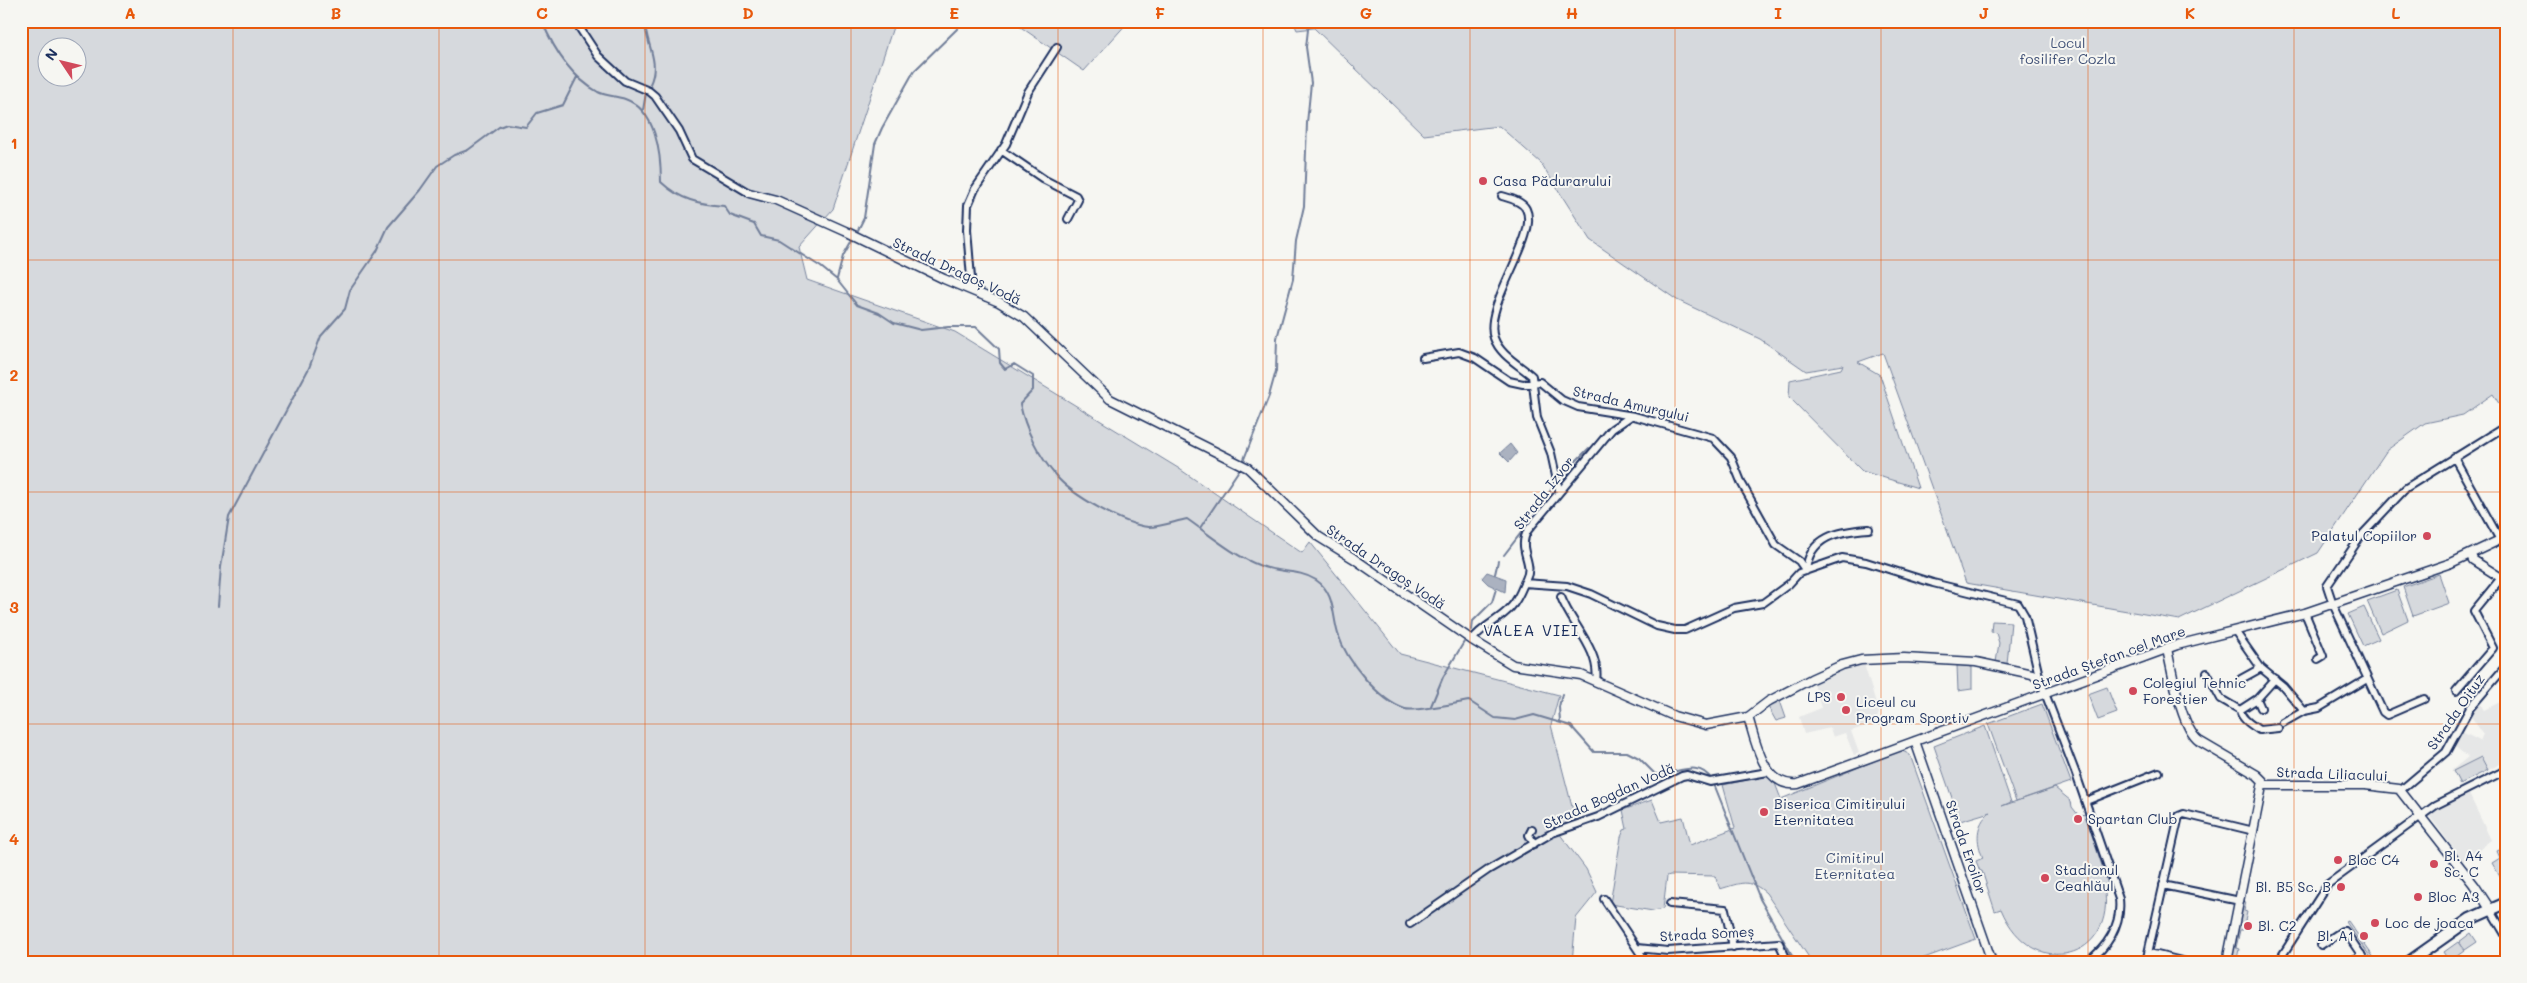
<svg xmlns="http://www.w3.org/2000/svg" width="2527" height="983" font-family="Mali,sans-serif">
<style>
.built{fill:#e6e7e7}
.green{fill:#d6d9dd;stroke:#78849e;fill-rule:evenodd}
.water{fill:#abb2c0;stroke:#717e99}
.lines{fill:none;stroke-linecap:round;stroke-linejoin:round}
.stream{stroke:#717e99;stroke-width:2}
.minor-casing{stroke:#1b2f5e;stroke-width:10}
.tertiary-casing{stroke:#1b2f5e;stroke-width:11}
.primary-casing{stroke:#1b2f5e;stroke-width:14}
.minor{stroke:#f6f6f2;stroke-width:6}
.tertiary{stroke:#f6f6f2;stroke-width:8}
.primary{stroke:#f6f6f2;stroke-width:10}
.grid{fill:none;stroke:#e8590c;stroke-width:1;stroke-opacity:0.55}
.poi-dot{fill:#d1495b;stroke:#f6f6f2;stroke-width:2}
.labels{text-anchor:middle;stroke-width:4;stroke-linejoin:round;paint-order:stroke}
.park-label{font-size:14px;fill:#405177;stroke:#f6f6f2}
.poi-label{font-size:14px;fill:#1b2f5e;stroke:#f6f6f2;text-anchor:start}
.street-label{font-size:14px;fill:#1b2f5e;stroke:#f6f6f2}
.quarter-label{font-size:16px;letter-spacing:1px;fill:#1b2f5e;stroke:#f6f6f2}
.neatline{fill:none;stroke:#e8590c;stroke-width:2}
.grid-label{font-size:16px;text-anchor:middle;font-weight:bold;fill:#e8590c}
</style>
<rect width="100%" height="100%" fill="#f6f6f2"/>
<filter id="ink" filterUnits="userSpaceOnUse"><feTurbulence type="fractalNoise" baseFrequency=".02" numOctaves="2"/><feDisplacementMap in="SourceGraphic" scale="10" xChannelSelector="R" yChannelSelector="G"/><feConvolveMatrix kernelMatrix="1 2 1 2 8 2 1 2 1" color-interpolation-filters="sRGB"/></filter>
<g filter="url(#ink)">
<path class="built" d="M1864,664L1879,713L1875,723L1851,731L1859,753L1854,755L1845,733L1833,737L1830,728L1804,734L1799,717L1821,708L1814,684L1816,679Z
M2506,699V761L2459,785L2452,770L2468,757L2454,746L2462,732L2480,741L2483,734L2470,715L2479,702L2484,710Z
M2468,792L2491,840L2463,861L2428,814L2437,806Z"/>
<path class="green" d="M21,21H895L833,209L799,247L807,280L955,332L1178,468L1302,553L1310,542L1400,654L1559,695L1551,725L1577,826L1559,833L1586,869L1597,892L1576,918L1572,962H21ZM48,48H78V78H48Z
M1012,21H1129L1084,71Z
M1293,21H2506V415L2493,394L2463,415L2425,423L2387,450L2318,553L2179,620L1966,583L1883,353L1858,362L1880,375L1918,488L1862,471L1789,397L1790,380L1841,369L1843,365L1806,371L1760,339L1677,300L1590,240L1541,163L1499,126L1424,135L1314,28L1297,30Z
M2439,574L2449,603L2413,616L2403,587Z
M2397,590L2408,620L2381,633L2367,601Z
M2364,607L2379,639L2363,646L2348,614Z
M1992,621L2011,622L2007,664L1996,662L1999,643L1996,633L1991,632Z
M1957,665L1972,667V689L1958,691Z
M2107,687L2117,713L2098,720L2088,694Z
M1779,698L1786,718L1776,721L1767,705Z
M2042,704L2071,782L2016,801L1988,724Z
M1985,726L2011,802L2002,806L2055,788L2071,801L2072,807L2079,816L2085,814L2108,884L2104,886C2118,960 2032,983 2001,909L1995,911L1982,871H1980L1976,861L1983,858C1976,841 1975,825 1990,812L1960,821L1934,746Z
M1901,750L1910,755L1976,939L1913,962H1812L1766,893C1749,878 1741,883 1720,889L1715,876L1670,875L1667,876L1663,909L1653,911L1610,904L1621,837L1624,830L1627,829L1623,810L1652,800L1661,822L1683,817L1690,845L1735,828L1723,785L1766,776L1773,778L1781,799Z
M2481,757L2488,770L2460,784L2453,771Z
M2506,847V887L2492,863L2500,858L2497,851Z
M2242,902H2246L2244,911L2247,912L2243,930H2240L2236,948L2239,949L2237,959L2230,958Z
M2348,921L2377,962L2383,958L2385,960L2374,962L2346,922Z
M2471,933L2477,942L2465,950L2459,942Z
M2458,942L2464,951L2450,961L2444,952Z"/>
<path class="water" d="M1510,444L1517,453L1509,462L1500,453Z
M1487,572L1506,579L1505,592L1488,584L1482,578Z"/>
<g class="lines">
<path class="stream" d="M542,21C554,50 571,77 598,92C606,96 616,96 625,99C656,110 661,153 661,182C680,200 699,204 724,206L730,215L754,224L761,236L779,240L821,267L837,280L857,305L879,313L894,323L921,330L948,327H976L999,349L1000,363L1005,369L1014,364L1033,376V390L1020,404C1025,429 1039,456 1056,476C1072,495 1124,525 1149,527C1161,527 1176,521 1187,519C1210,535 1234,556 1261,566C1278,573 1299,569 1316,580C1335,593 1332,614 1338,634C1346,660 1379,701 1405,709C1415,712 1456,703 1469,701L1495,718L1515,720L1534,715L1571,726L1594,752H1627L1639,758L1655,774C1675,776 1697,757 1712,780
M645,21C645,43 661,61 650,84
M112,22L113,21
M643,110L646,93
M857,232L864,218L875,144L882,128L914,71L958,28L962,21
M837,279L843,256L852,240
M1244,459L1269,396L1276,371L1277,338L1293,279L1296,241L1304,206L1307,123L1311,83L1306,47L1309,21
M1559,478L1589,448
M1200,528L1241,467
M1504,555L1537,512L1554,485
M1495,574L1498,561
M218,606L221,567L229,517L309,368L321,336L345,309L350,290L377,251L388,227L420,190L437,166L454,155L468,150L499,127L507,124L526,127L537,113L563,105L577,77
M1472,630L1473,621L1492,602L1496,589
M1431,706L1443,677L1464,642
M1560,722L1559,707L1562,694
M1714,784L1760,899L1796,962"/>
<defs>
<path id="minor" d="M575,21L598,56L625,81L649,91L655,96L679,131L692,159L749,193
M1001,150L1045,180L1076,196L1078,200L1068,219
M1502,196C1509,198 1522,201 1526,209C1540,236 1482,305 1494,338C1500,355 1518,364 1532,376L1537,418L1551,453L1559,490
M972,290L967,230L968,205L975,189L1006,144L1028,92L1057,47
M1423,358L1459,352L1475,358L1509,381L1523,384L1540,382L1562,400L1578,407L1634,416L1713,438L1731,457L1742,484L1776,545L1799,561L1806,571
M2454,457L2500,540
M1806,571C1809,536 1839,531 1869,529
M1524,583L1567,586L1591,594L1657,626L1675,630H1685L1734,608L1763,603L1789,584L1799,573L1842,558L1866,562L1933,583L2018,604L2025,616L2040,680L2076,774L2119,899C2122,925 2107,948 2087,962
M1561,597C1571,624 1601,651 1596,681
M2305,613L2323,656L2318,659
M2235,631L2261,668L2283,686L2304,711L2319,708L2367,679
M1472,640C1482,626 1500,620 1511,607C1518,600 1522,588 1526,579C1535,562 1516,550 1528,530L1612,429L1631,416
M2207,673L2221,699L2240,710C2241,719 2252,725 2259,730L2278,728
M2241,679L2261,668
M2456,691L2493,648L2474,611L2501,578
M2257,699L2261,708
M2424,699L2387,715L2383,712L2333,604L2327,586L2361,536L2406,488L2506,426
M2240,710L2257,699L2275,679
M2283,723L2304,711
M2401,790L2446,752L2470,708L2506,666
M2086,801L2159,772
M1532,829L1529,835L1534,844
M2163,885L2240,901
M1604,899L1646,962
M1670,904L1725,909L1733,947
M2490,909L2506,936
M1410,924L1488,870L1552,833L1598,817L1682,776L1687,775L1710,782L1768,772
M2321,945L2342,931H2345L2366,962
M1637,948L1668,951L1779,943L1788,962
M2149,953L2186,962
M2146,962L2179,816L2184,814L2254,831
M2278,962L2328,884L2436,805L2506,770
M2350,962L2361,954"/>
<path id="tertiary" d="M749,193L776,200L845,231L944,279L999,302L1024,317L1110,399L1248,468L1319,537L1353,558L1472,640L1513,665L1581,675L1674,716L1706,725L1748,717L1769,701L1811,679L1842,665L1861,660L1904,658L1976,662L2032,674L2040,680
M2471,555L2473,560L2506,581
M2167,649C2172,671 2181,728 2199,741L2257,775L2263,781L2227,962
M1748,717C1756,742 1763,788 1798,784L2177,645L2305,613L2451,563L2506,537
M1915,741L1992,962
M2264,785H2365L2399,789L2475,886L2490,909"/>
<path id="primary" d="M2409,962L2470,919L2506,903"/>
</defs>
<use href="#minor" class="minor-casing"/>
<use href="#tertiary" class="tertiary-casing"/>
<use href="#primary" class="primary-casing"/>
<use href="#minor" class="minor"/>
<use href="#tertiary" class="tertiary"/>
<use href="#primary" class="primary"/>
</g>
</g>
<path class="grid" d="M233,21V962M439,21V962M645,21V962M851,21V962M1058,21V962M1263,21V962M1470,21V962M1675,21V962M1881,21V962M2088,21V962M2294,21V962M21,260H2506M21,492H2506M21,724H2506"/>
<g class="poi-dot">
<circle cx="1483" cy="181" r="5"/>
<circle cx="2427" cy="536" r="5"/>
<circle cx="2133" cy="691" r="5"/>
<circle cx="1841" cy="697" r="5"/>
<circle cx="1846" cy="710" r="5"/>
<circle cx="1764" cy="812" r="5"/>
<circle cx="2078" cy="819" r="5"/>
<circle cx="2338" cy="860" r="5"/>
<circle cx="2434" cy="864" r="5"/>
<circle cx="2045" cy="878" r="5"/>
<circle cx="2341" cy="887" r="5"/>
<circle cx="2418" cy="897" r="5"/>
<circle cx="2375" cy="923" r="5"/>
<circle cx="2248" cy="926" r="5"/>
<circle cx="2364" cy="936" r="5"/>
</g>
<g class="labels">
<g class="park-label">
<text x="2068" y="48">Locul<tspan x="2068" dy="16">fosilifer Cozla</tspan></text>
<text x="1855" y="863">Cimitirul<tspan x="1855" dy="16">Eternitatea</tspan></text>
</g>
<g class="poi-label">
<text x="1493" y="186">Casa Pădurarului</text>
<text x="2417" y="541" text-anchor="end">Palatul Copiilor</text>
<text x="2143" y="688">Colegiul Tehnic<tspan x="2143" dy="16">Forestier</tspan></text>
<text x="1831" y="702" text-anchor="end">LPS</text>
<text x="1856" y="707">Liceul cu<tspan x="1856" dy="16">Program Sportiv</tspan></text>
<text x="1774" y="809">Biserica Cimitirului<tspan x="1774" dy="16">Eternitatea</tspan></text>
<text x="2088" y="824">Spartan Club</text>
<text x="2444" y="861">Bl. A4<tspan x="2444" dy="16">Sc. C</tspan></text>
<text x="2348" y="865">Bloc C4</text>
<text x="2055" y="875">Stadionul<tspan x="2055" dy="16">Ceahlăul</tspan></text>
<text x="2331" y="892" text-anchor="end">Bl. B5 Sc. B</text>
<text x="2428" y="902">Bloc A3</text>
<text x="2385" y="928">Loc de joaca</text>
<text x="2258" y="931">Bl. C2</text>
<text x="2354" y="941" text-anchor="end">Bl. A1</text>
</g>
<g class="street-label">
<text transform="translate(957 271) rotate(25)" y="5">Strada Dragoș Vodă</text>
<text transform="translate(1631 404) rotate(13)" y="5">Strada Amurgului</text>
<text transform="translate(1544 493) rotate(-52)" y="5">Strada Izvor</text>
<text transform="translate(1386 567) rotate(34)" y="5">Strada Dragoș Vodă</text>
<text transform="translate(2109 658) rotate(-20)" y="5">Strada Ștefan cel Mare</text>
<text transform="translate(2456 712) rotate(-55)" y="5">Strada Oituz</text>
<text transform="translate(2332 774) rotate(2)" y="5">Strada Liliacului</text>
<text transform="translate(1609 796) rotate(-24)" y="5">Strada Bogdan Vodă</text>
<text transform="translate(1966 847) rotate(71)" y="5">Strada Eroilor</text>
<text transform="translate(1707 934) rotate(-3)" y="5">Strada Someș</text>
</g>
<g class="quarter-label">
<text x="1531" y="636">VALEA VIEI</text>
</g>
</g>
<rect width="2527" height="983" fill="none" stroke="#f6f6f2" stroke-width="55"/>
<g transform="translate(62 62) rotate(305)"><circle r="24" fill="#f6f6f2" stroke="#9ea6b7"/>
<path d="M0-4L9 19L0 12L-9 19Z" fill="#d1495b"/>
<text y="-8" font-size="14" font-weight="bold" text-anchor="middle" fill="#1b2f5e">N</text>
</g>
<rect x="28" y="28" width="2472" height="928" class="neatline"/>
<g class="grid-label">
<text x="130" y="19">A</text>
<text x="336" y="19">B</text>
<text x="542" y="19">C</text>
<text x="748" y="19">D</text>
<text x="954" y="19">E</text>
<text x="1160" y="19">F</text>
<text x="1366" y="19">G</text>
<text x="1572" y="19">H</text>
<text x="1778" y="19">I</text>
<text x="1984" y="19">J</text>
<text x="2190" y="19">K</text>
<text x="2396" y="19">L</text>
<text x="14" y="149">1</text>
<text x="14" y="381">2</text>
<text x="14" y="613">3</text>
<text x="14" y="845">4</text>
</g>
</svg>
